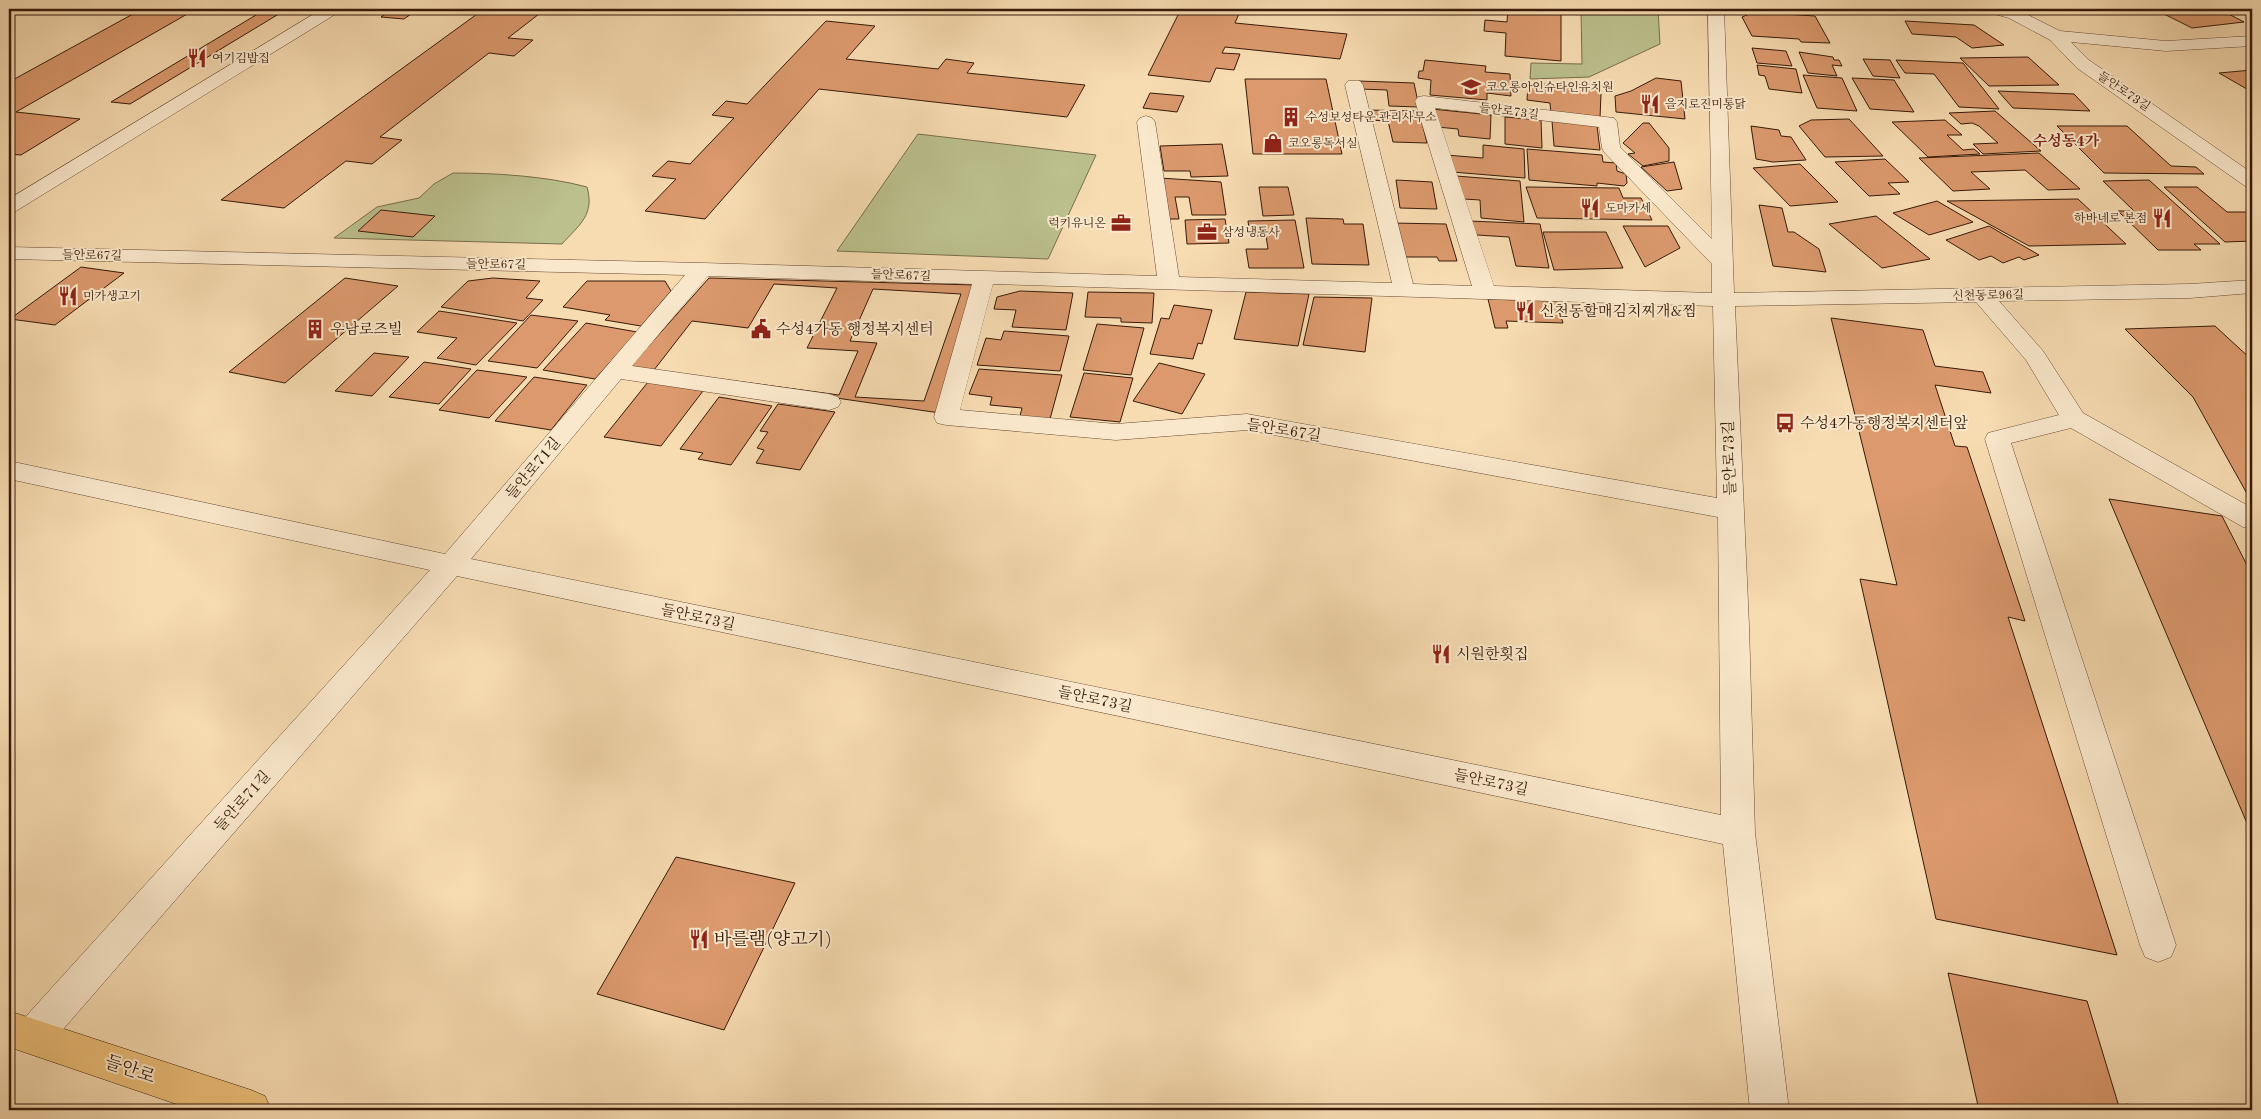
<svg xmlns="http://www.w3.org/2000/svg" width="2261" height="1119" font-family="'Old Standard TT','Noto Serif KR',serif">
<style>
.green{fill:#bbc08d;stroke:#796d4b}
.building{fill:#db996d;stroke:#371a09;fill-rule:evenodd}
.lines{fill:none;stroke-linecap:round;stroke-linejoin:round}
.minor-casing{stroke:#674a33;stroke-width:1}
.major-casing{stroke:#371a09;stroke-width:1}
.minor{fill:#fae8cc;fill-rule:evenodd}
.major{fill:#ecbe78;fill-rule:evenodd}
.labels{text-anchor:middle;stroke-width:4;stroke-linejoin:round;paint-order:stroke}
.far-poi-label{font-size:12px;fill:#371a09;stroke:#fae8cc;text-anchor:start}
.far-street-label{font-size:12px;fill:#371a09;stroke:#fae8cc}
.far-quarter-label{font-size:15px;font-weight:bold;fill:#7a1f14;stroke:#fae8cc}
.poi-label{font-size:15px;fill:#371a09;stroke:#fae8cc;text-anchor:start}
.street-label{font-size:15px;fill:#371a09;stroke:#fae8cc}
.near-poi-label{font-size:18px;fill:#371a09;stroke:#fae8cc;text-anchor:start}
.near-street-label{font-size:18px;fill:#371a09;stroke:#fae8cc}
</style>
<rect width="100%" height="100%" fill="#f7dbb1"/>
<filter id="stains"><feTurbulence type="fractalNoise" baseFrequency=".004" numOctaves="4"/><feColorMatrix values="0 0 0 0 .2 0 0 0 0 .09 0 0 0 0 .02 0 0 0 .5 -.17"/></filter>
<radialGradient id="worn" r=".72"><stop offset=".6" stop-color="#630" stop-opacity="0"/><stop offset="1" stop-color="#630" stop-opacity=".3"/></radialGradient>
<path class="green" d="M1581,9H1658L1660,44L1589,77L1530,79L1531,63L1582,64Z
M918,134L1096,155L1048,259L837,251Z
M453,173C495,173 546,176 587,187C595,215 579,225 562,244L334,238L377,207L419,198L434,184Z"/>
<path class="building" d="M142,9H196L16,112L80,119L21,155L9,154V82Z
M266,9H287L130,104L111,102Z
M393,9H418L404,19L381,17Z
M484,9L539,14L508,38L533,40L514,56L489,53L380,137L402,140L372,164L346,161L284,208L221,200Z
M1181,9H1241L1235,23L1347,34L1340,59L1225,47L1222,53L1240,54L1234,70L1216,68L1210,82L1148,75Z
M1508,9H1561V61L1505,56L1506,33L1484,31L1485,20L1507,22Z
M2154,9H2219L2244,22L2192,28Z
M1754,12L1815,16L1830,43L1801,42L1799,39L1752,36L1742,17Z
M826,21L875,26L846,59L938,69L946,59L974,63L967,73L1085,85L1067,117L819,89L705,219L645,211L676,179L652,176L668,161L690,164L734,118L712,115L726,101L747,104Z
M1905,21L1974,25L2004,45L1972,48L1956,37L1912,34Z
M1752,48L1786,51L1792,66L1757,63Z
M1799,52L1833,57L1834,60H1839L1842,66L1832,65L1837,76L1808,73Z
M2028,57L2059,85L1989,86L1960,58Z
M1863,59L1890,60L1900,78L1873,76Z
M1425,60L1486,66L1485,72L1510,74L1511,96L1487,93V100L1430,95L1431,80L1418,78L1419,71H1423Z
M1896,60L1963,63L1999,109L1959,107L1934,74L1905,73Z
M1757,65L1796,69L1802,93L1769,89L1765,76L1759,75Z
M2252,70V92L2219,73Z
M1803,75L1842,78L1857,111L1817,108Z
M1656,78L1681,81L1685,119L1616,112L1615,96L1631,91Z
M1852,78L1894,80L1914,112L1870,109Z
M1245,79H1326L1342,154H1253Z
M1359,81L1414,83L1419,107L1389,106L1387,90L1360,89Z
M1528,84L1591,85L1601,94L1600,118L1551,114L1550,103L1527,100Z
M1998,91L2074,94L2090,111L2013,108Z
M1150,93L1184,96L1177,112L1143,108Z
M1432,109L1491,115L1490,139L1459,136L1458,129L1437,127Z
M1365,110L1419,111L1427,143L1393,142L1388,121L1368,120Z
M1995,111L2041,151L1983,154L1973,144L1998,143L1979,126L1972,123L1961,124L1949,113Z
M1505,117L1541,120L1542,148L1505,144Z
M1849,119L1883,156L1825,157L1799,126L1811,120Z
M1945,120L1962,135H1947L1963,150L1974,149L1980,154L1928,157L1892,122Z
M1552,121L1597,126L1600,150L1554,146Z
M1643,123H1649L1669,148V161L1643,166L1628,154L1635,153L1623,143Z
M1751,126L1779,130L1781,136L1791,137L1806,160L1773,162L1756,159Z
M2057,126H2127L2171,166L2196,167L2204,174L2104,173Z
M1222,144L1228,176L1191,177L1190,171H1164L1160,146Z
M1483,145L1524,149L1525,178L1452,172L1446,155L1483,158Z
M1527,149L1602,155L1603,162L1616,163L1617,171L1626,174L1627,183L1624,186L1597,183V186L1529,180Z
M2039,153L2080,189L2048,190L2025,170L1971,172L1990,189L1953,191L1919,158Z
M1885,159L1909,182L1888,183L1900,194L1869,196L1835,162Z
M1674,162L1682,189L1667,191L1641,167Z
M1800,164L1838,202L1790,206L1753,168Z
M1456,176L1520,181L1524,222L1481,218L1480,200L1464,199Z
M1160,178L1221,182L1226,215H1192L1189,197H1175L1179,219H1166Z
M1396,180L1432,182L1437,209L1400,208Z
M2149,180L2220,244H2194L2201,250H2158L2118,211H2134L2103,181Z
M1259,187H1288L1294,215L1263,216Z
M1526,187L1619,188L1623,198H1641L1652,220L1537,218Z
M2164,187H2197L2227,212H2252V241L2225,242Z
M2078,199L2126,244L2029,246L1947,201Z
M1937,201L1973,222L1929,235L1893,213Z
M1759,205L1782,208L1788,232H1794L1819,249L1826,272L1773,266Z
M381,210L435,216L413,237L358,231Z
M1876,216L1930,259L1882,268L1829,224Z
M1306,218L1343,219L1344,224H1363L1369,265L1312,264Z
M1225,219L1229,243L1187,244L1185,220Z
M1295,220L1304,268H1249L1246,249H1268L1266,236H1250L1248,221Z
M1469,221L1540,224L1549,268L1516,266L1509,237L1477,235Z
M1391,223L1446,224L1457,261H1439L1437,257H1399Z
M1623,226H1668L1680,248L1645,267Z
M1989,226L2039,255L2024,260L2019,257L2003,263L1991,256L1979,260L1946,240Z
M1543,232H1606L1623,268L1554,270Z
M81,267L124,273L55,325L10,319Z
M345,278L398,286L285,383L229,372Z
M493,278L540,281L526,298L543,300L523,321L441,307L468,281Z
M709,278L975,285L940,413L629,368ZM774,284L837,288L807,348L858,351L839,395L654,370L692,321L748,328Z
M587,281H665L671,291L641,326L605,320L610,315L563,307Z
M873,289L961,294L924,401L855,397L877,343L850,341Z
M1020,291L1073,293L1066,330L1012,327L1016,310L994,309L997,297Z
M1088,292L1154,293L1152,323L1121,322V318L1085,317Z
M1246,292L1309,294L1298,346L1234,339Z
M1314,297L1372,298L1365,352L1303,345Z
M1488,299L1556,301L1563,323L1506,321L1508,328H1495Z
M1174,305L1212,310L1202,344L1198,343L1193,359L1150,354L1161,318L1169,319Z
M439,311L517,323L476,365L437,358L457,338L417,332Z
M531,315L578,321L537,368L488,361Z
M1831,318L1923,330L1935,366L1983,372L1991,393L1935,385L1955,446L1967,447L2025,621L2008,617L2117,955L1936,919L1860,579L1897,585Z
M586,323L637,332L595,379L543,370Z
M1097,324L1144,328L1131,375L1083,370Z
M2215,326L2252,360V499H2250L2193,397L2125,329Z
M1004,331L1069,336L1060,371L977,365L986,338L1001,340Z
M374,353L409,357L372,396L335,391Z
M424,362L471,369L439,404L389,397Z
M1159,363L1205,374L1182,414L1133,401Z
M979,369L1062,375L1050,419L1020,416L1022,408L990,405L992,397L969,394Z
M477,370L527,377L489,418L439,410Z
M1084,373L1133,378L1120,422L1070,417Z
M534,377L587,385L551,430L495,421Z
M648,382L703,391L661,446L604,437Z
M719,397L772,406L731,465L698,459L703,453L680,449Z
M778,404L835,412L800,470L756,463L764,450L757,448L768,432L760,431Z
M2109,499L2222,516L2252,575V835Z
M676,857L795,883L724,1030L597,994Z
M1948,973L2087,1001L2120,1110H1979Z
M2126,1104L2159,1110H2128Z"/>
<g class="lines">
<defs>
<path id="minor" d="M322,9H341L339,12L16,211L9,213V199Z
M1708,9H1724L1734,293L2190,284L2252,280V293L2190,298L1999,301L2043,351L2083,413L2252,508V529L2243,527L2071,428L2011,443L2176,945L2171,957L2158,962L2145,957L2140,945L1985,439L1988,433L2059,415L2026,360L1976,302L1735,306L1749,626L1755,833L1789,1110H1750L1723,844L457,576L46,1049L33,1054L20,1049L14,1036L20,1023L430,570L9,479V461L445,554L685,275L9,259V247L702,263L1157,276L1137,122L1140,118L1146,116L1152,118L1155,122L1179,277L1392,283L1345,85L1348,81H1360L1363,85L1413,284L1472,286L1415,101L1418,97L1424,96L1614,118L1617,122L1620,147L1712,239ZM1435,108L1599,127L1602,148L1604,152L1712,264V293L1494,286ZM708,276L972,284L934,417L937,423L946,425L1116,440L1247,430L1718,517L1721,815L471,559L621,379L829,410L838,407L841,402L838,397L829,394L632,366ZM993,284L1713,306L1717,498L1247,414L1116,424L960,410Z
M1985,9L2020,11L2060,31L2166,41L2252,36V46L2166,51L2071,42L2089,60L2252,173V188L2245,186L2077,68L2050,40L2009,18L1987,12Z"/>
<path id="major" d="M9,1011L251,1090L265,1096L271,1110H194L9,1047Z"/>
</defs>
<use href="#minor" class="minor-casing"/>
<use href="#major" class="major-casing"/>
<use href="#minor" class="minor"/>
<use href="#major" class="major"/>
</g>
<defs>
<symbol id="restaurant-bare" viewBox="-9 -9 18 18"><path d="M-5-6h1v4h1v-4h1v4h1v-4h1v5L-1.5 .5V6h-2V.5L-5-1ZM5-6V6H3V1.5H1.5Q1.5-4 5-6Z" fill="#8f2418" stroke="#fae8cc" stroke-width="2.5" paint-order="stroke"/></symbol>
<symbol id="school-bare" viewBox="-9 -9 18 18"><path d="M0-5L7-2L0 1L-7-2ZM-4 1L0 2.5L4 1V4Q0 6-4 4Z" fill="#8f2418" stroke="#fae8cc" stroke-width="2.5" paint-order="stroke"/></symbol>
<symbol id="building-bare" viewBox="-9 -9 18 18"><path d="M-4-6H4V6H1V3H-1V6H-4ZM-2.5-4.3h1.7v1.8h-1.7ZM.8-4.3h1.7v1.8H.8ZM-2.5-1h1.7V.8h-1.7ZM.8-1h1.7V.8H.8Z" fill="#8f2418" stroke="#fae8cc" stroke-width="2.5" paint-order="stroke"/></symbol>
<symbol id="shop-bare" viewBox="-9 -9 18 18"><path d="M-5-2.5h2.3a2.7 3.5 0 0 1 5.4 0H5L5.5 6h-11ZM-1.5-2.5h3a1.5 2.3 0 0 0-3 0Z" fill="#8f2418" stroke="#fae8cc" stroke-width="2.5" paint-order="stroke"/></symbol>
<symbol id="office-bare" viewBox="-9 -9 18 18"><path d="M-6-3h4V-5.5h4V-3h4V5H-6ZM-1-4.5V-3h2v-1.5ZM-6 0V1H6V0Z" fill="#8f2418" stroke="#fae8cc" stroke-width="2.5" paint-order="stroke"/></symbol>
<symbol id="civic-bare" viewBox="-9 -9 18 18"><path d="M-.6-6.5H3V-4.5H.6V-3L4-1V1h2V6H-6V1h2V-1L-.6-3ZM-1.2 2.5V6h2.4V2.5Z" fill="#8f2418" stroke="#fae8cc" stroke-width="2.5" paint-order="stroke"/></symbol>
<symbol id="bus-bare" viewBox="-9 -9 18 18"><path d="M-5-6H5V4H4V6H2V4H-2V6H-4V4H-5ZM-3.5-4V0h7V-4ZM-3.5 1.2v1.5H-2V1.2ZM2 1.2v1.5H3.5V1.2Z" fill="#8f2418" stroke="#fae8cc" stroke-width="2.5" paint-order="stroke"/></symbol>
</defs>
<g fill-rule="evenodd">
<use href="#restaurant-bare" x="183" y="44" width="28" height="28"/>
<use href="#school-bare" x="1457" y="73" width="28" height="28"/>
<use href="#restaurant-bare" x="1636" y="90" width="28" height="28"/>
<use href="#building-bare" x="1277" y="103" width="28" height="28"/>
<use href="#shop-bare" x="1259" y="129" width="28" height="28"/>
<use href="#restaurant-bare" x="1576" y="194" width="28" height="28"/>
<use href="#restaurant-bare" x="2148" y="204" width="28" height="28"/>
<use href="#office-bare" x="1107" y="209" width="28" height="28"/>
<use href="#office-bare" x="1193" y="218" width="28" height="28"/>
<use href="#restaurant-bare" x="54" y="282" width="28" height="28"/>
<use href="#restaurant-bare" x="1511" y="297" width="28" height="28"/>
<use href="#building-bare" x="301" y="315" width="28" height="28"/>
<use href="#civic-bare" x="747" y="315" width="28" height="28"/>
<use href="#bus-bare" x="1771" y="409" width="28" height="28"/>
<use href="#restaurant-bare" x="1427" y="640" width="28" height="28"/>
<use href="#restaurant-bare" x="685" y="925" width="28" height="28"/>
</g>
<g class="labels">
<g class="far-poi-label">
<text x="212" y="62">여기김밥집</text>
<text x="1486" y="91">코오롱아인슈타인유치원</text>
<text x="1665" y="108">을지로진미통닭</text>
<text x="1306" y="121">수성보성타운 관리사무소</text>
<text x="1288" y="147">코오롱독서실</text>
<text x="1605" y="212">도마카세</text>
<text x="2147" y="222" text-anchor="end">하바네로 본점</text>
<text x="1106" y="227" text-anchor="end">럭키유니온</text>
<text x="1222" y="236">삼성냉동사</text>
<text x="83" y="300">미가생고기</text>
</g>
<g class="far-street-label">
<text transform="translate(2124 91) rotate(34)" y="4">들안로73길</text>
<text transform="translate(1509 111) rotate(7)" y="4">들안로73길</text>
<text transform="translate(92 255) rotate(1)" y="4">들안로67길</text>
<text transform="translate(496 264) rotate(1)" y="4">들안로67길</text>
<text transform="translate(901 275) rotate(2)" y="4">들안로67길</text>
<text transform="translate(1988 295) rotate(-1)" y="4">신천동로96길</text>
</g>
<g class="far-quarter-label">
<text x="2066" y="146">수성동4가</text>
</g>
<g class="poi-label">
<text x="1540" y="316">신천동할매김치찌개&amp;찜</text>
<text x="330" y="334">우남로즈빌</text>
<text x="776" y="334">수성4가동 행정복지센터</text>
<text x="1800" y="428">수성4가동행정복지센터앞</text>
<text x="1456" y="659">시원한횟집</text>
</g>
<g class="street-label">
<text transform="translate(1284 430) rotate(9)" y="5">들안로67길</text>
<text transform="translate(1729 458) rotate(-92)" y="5">들안로73길</text>
<text transform="translate(533 468) rotate(-50)" y="5">들안로71길</text>
<text transform="translate(698 617) rotate(12)" y="5">들안로73길</text>
<text transform="translate(1095 699) rotate(12)" y="5">들안로73길</text>
<text transform="translate(1491 782) rotate(12)" y="5">들안로73길</text>
<text transform="translate(242 801) rotate(-48)" y="5">들안로71길</text>
</g>
<g class="near-poi-label">
<text x="714" y="945">바를램(양고기)</text>
</g>
<g class="near-street-label">
<text transform="translate(130 1069) rotate(19)" y="6">들안로</text>
</g>
</g>
<rect width="2261" height="1119" fill="none" stroke="#f7dbb1" stroke-width="30"/>
<rect x="10" y="10" width="2241" height="1099" fill="none" stroke="#371a09" stroke-width="2.5"/>
<rect x="15" y="15" width="2231" height="1089" fill="none" stroke="#371a09"/>
<rect width="100%" height="100%" filter="url(#stains)"/>
<rect width="100%" height="100%" fill="url(#worn)"/>
</svg>
